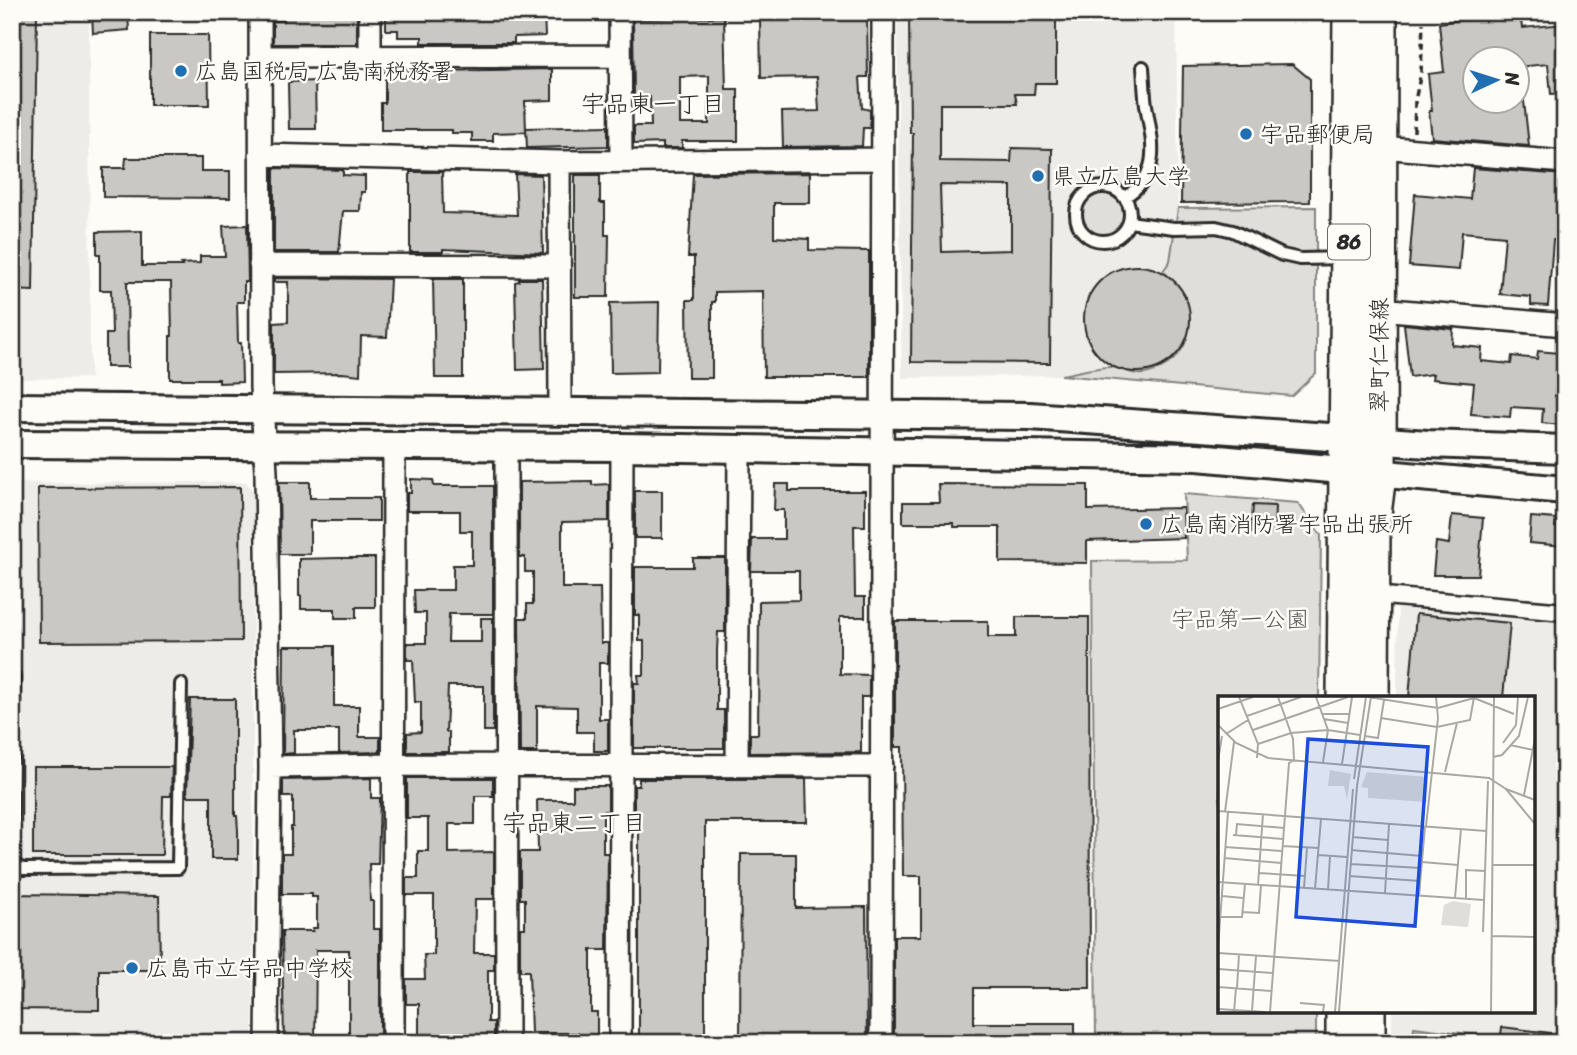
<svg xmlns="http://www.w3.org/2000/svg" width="1577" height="1055" font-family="Sriracha,'Klee One',sans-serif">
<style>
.built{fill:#edece8}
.green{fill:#dfdeda;stroke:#858482;stroke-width:2}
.water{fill:#b5b4b1;stroke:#7e7d7b;stroke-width:2}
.building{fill:#c9c8c4;stroke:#2b2b2b;stroke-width:2;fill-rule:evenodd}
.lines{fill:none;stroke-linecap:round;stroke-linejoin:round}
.service-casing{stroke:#2b2b2b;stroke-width:16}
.pedestrian-casing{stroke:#2b2b2b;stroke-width:21}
.minor-casing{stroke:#2b2b2b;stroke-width:26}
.tertiary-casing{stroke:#2b2b2b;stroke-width:32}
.primary-casing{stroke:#2b2b2b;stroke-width:38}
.path{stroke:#2b2b2b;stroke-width:3.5;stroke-dasharray:7 5;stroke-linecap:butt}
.service{stroke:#fdfcf7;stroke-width:10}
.pedestrian{stroke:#fdfcf7;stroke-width:16}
.minor{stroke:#fdfcf7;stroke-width:21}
.tertiary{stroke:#fdfcf7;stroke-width:26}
.primary{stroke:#fdfcf7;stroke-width:33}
.poi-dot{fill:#1f6fb2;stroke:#fdfcf7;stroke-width:2.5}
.labels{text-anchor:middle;stroke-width:5;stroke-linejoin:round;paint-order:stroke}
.shield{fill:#fdfcf7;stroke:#6a6a68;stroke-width:2}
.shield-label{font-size:21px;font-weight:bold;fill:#2b2b2b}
.poi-label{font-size:23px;fill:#2b2b2b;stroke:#fdfcf7;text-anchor:start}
.street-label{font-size:23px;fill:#2b2b2b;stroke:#fdfcf7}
.park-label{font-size:23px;fill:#585857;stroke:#fdfcf7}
.neighbourhood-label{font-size:24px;fill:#2b2b2b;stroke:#fdfcf7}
.inset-road{fill:none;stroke:#a9a8a5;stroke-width:2}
.view{fill:#1d4ed8;fill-opacity:0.15;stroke:#1d4ed8;stroke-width:3.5}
.inset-edge{fill:none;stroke:#2b2b2b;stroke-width:3.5}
</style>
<rect width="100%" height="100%" fill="#fdfcf7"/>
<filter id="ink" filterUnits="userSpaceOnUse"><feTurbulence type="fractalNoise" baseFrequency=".0143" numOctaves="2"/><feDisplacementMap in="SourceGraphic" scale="14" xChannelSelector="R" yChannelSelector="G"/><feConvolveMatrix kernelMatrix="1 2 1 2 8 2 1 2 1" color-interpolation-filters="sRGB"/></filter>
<g filter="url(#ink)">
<path class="built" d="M12,12H89L90,378L12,379Z
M897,12H1176L1178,207H1316V373L1292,396L1061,375L902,378Z
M246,482L253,491V1043H12V483Z
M1398,608L1565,622V1043H1392V1011H1533V698H1397Z"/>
<path class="green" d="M1080 215a22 22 0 1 1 44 0a22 22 0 1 1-44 0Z
M1316,207V373L1292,396L1061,375C1076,373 1094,367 1110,367C1125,367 1133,379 1152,372C1201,355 1197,301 1163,271L1170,261L1178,208Z
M1184,494L1298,503L1321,535L1319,698H1220V1011H1316V1043H1096L1092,561L1187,560Z"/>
<path class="water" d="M1414,1027L1485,1036L1484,1043H1412Z"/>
<path class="building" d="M12,12H37L33,291L12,290Z
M128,12L129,30L93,33L92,13Z
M284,12H357V44H273V21H284Z
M386,12H544L545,36L514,37V43H422V37H398V30H386Z
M909,12H1056V83H1035L1034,94H1015L1017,104H940V161L1011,162L1012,148L1052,149L1050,363L911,362L913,133H910ZM940,185L1011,186V250L942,252Z
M1484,12H1520L1522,28L1565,24V93L1551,94L1548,64L1517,67V60H1475V102H1481L1482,105L1524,101L1529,146L1432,138L1429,111H1432L1428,74L1444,72L1439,23L1484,17Z
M724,17L726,89H738V141H682V148H663V143L634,144V126H651L650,97L634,98L633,19ZM709,76V124H680V77Z
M867,17L868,77H860L862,108L870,110V128H863L862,146L783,147L782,112L819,111L817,77L761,78L760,18Z
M150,35H208L209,105H150Z
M1292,64L1310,79V202L1181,203L1183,66Z
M552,69V100L525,101L526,132L493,133V141H472V133H452V130H381V103H385V72Z
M315,81L316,129H289L288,82Z
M608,126V146L527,148L526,128Z
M126,158H201V171H230V198L103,197V168H125Z
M274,168L343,170V175L365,176V192H361L360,211H343L339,252H274Z
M1473,168L1565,175V241L1553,240L1548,306L1531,305V297L1500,294L1505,236L1462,232L1459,270L1409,266L1415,194L1470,199Z
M410,172H442L443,213L517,215L515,174L541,175L543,253L443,249V252H410Z
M810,173V203H774V237L809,239V250L869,251V377H764L763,291L715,292V302H712V378H688L687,300H694V257H688L693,174Z
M575,175H600V203H605V235H609L608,297H575Z
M247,225L248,282H244V302H237L238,343H241L242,382L219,383V379H170V336H172L171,282H127L128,367H106V334H112L111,290H100V254H97V232L142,231V266H182L181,264L200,263V256H225L223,226Z
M1084 319a53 53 0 1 1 106 0a53 53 0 1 1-106 0Z
M274,278L390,279L387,337L361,336L360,375L342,373L274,374V323L288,322V282H274Z
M433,279H463V378H435Z
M519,279H542L544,369L517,370L515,282L519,281Z
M659,302L658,372L611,373L610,303Z
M1404,324L1453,329L1452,345L1482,348L1481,361L1511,364L1512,356L1537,359L1538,351L1559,353L1555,396L1565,397L1561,425L1542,423L1543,409L1511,407L1510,417L1471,414L1474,383L1432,379L1433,374L1410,377Z
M411,479L433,480L434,486H493V614H449L448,642H481V618H493V731H484V686H448L446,732H449V752H407V733L421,732V702H415L413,660H407V643H426V613H415L414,590H453V565H472V531H460V511H407V493H411Z
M592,481V485L609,484V521L562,522V588H600L601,643H608V663H599V719H608V751H594V732H577V707L537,706V752H520L519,618H527V604H533V572H525V557H519V482Z
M279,482H310V498H379V521H310V554H280Z
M775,484H789V491H865V526H854L855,597H865V617H840V674L869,675V697H861V752L750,753V734H758L759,601L799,600V571H751L752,539H784V510H774Z
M938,484L1088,485V510L1183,508L1184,538L1087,541V563L1000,562V527H954V523H903V502H939Z
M240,487L241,641L39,642L38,488Z
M635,491H662V538H635Z
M1253,505L1275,506L1274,534L1251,533Z
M1452,515L1483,518L1478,575H1433L1436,542L1449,544Z
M1531,517L1556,519L1555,527L1565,528V546L1529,543Z
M339,558H375V607H356V618H335V609H301V596H299V559Z
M693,558H725V632H718L717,650V710H724V748H634V683H639L638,675H644V641H639V615H635V567H693Z
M1416,614L1510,623L1503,698H1409Z
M1016,617H1089L1090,988H974V1023H1075V1043H981V1039H894V936H921V876H903L902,747H895V621H988V637H1016Z
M284,646H334V706H359V737H380V752L339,753V730H294V753L283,754Z
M190,699H235V816H237L238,831V859H211V796H187Z
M33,767H172L171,796H163L162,855H33Z
M371,778V798H380L378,864H369L370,901H373V929H380V1043H349V950H316L315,1043H284L282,931H313V928H317V897H312V894H282V854H291V827H293V797H283V780Z
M407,778H493V796H475V824H449V853L494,852V899H475L474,953H494V970H488V1022H494V1043H421V1035H419V1004H406V979H425L424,955H434V895H406V878H418V851H428V818H407Z
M639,779H806L807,822H705V1043H639V811H634V786H639Z
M573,786H608V811H603V853H608L607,950H591V1012H597V1043H578V1033H531L529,971H520V928H525V899H520V852H538L537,800H573Z
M741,854H796V908L866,907L867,1043H740Z
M13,894L159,896L160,970H99V1010L13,1009Z
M1502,1027L1550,1033V1043H1500Z"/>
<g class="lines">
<defs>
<path id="service" d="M1076 214a27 27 0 1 1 54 0a27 27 0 1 1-54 0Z
M1125,197C1163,173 1152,142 1146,105C1144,92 1144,79 1143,67
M1129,222L1174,228L1216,227L1233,231L1282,255L1300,259L1346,258
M12,834L14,676
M12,864L23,869L178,868L181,684"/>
<path id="pedestrian" d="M1373,595L1565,612"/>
<path id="minor" d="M260,12L261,387L266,472L270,767L267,1043
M370,12V57
M620,12L621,161
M260,57L620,56
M1380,147L1565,162
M260,155L559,162L882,159
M559,162L560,412
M260,265L559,266
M1379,309L1565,325
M506,447L507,1043
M737,765L739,449
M270,767L393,765L882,766
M393,1043L394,445
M620,1043L622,447
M881,1043L883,12"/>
<path id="tertiary" d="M12,407L1030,416L1428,444L1565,449
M12,444L622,447L1197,457L1565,490"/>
<path id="primary" d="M1344,698L1350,12
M1372,698L1373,522L1379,474L1380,12
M1343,1043V1011
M1368,1043V1011"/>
</defs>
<use href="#service" class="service-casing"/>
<use href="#pedestrian" class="pedestrian-casing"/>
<use href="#minor" class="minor-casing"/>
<use href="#tertiary" class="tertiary-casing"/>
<use href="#primary" class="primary-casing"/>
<path class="path" d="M1414,132L1415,101L1421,72L1423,23"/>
<use href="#service" class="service"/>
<use href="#pedestrian" class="pedestrian"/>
<use href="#minor" class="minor"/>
<use href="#tertiary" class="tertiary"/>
<use href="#primary" class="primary"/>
</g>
</g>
<g class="poi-dot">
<circle cx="181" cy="71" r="7"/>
<circle cx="1246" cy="134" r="7"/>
<circle cx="1038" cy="176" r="7"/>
<circle cx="1146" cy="524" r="7"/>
<circle cx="132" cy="968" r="7"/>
</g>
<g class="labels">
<rect class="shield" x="1328" y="224.5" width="42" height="35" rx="5"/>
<g class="shield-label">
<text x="1349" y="249">86</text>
</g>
<g class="poi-label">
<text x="195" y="79">広島国税局 広島南税務署</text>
<text x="1260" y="142">宇品郵便局</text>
<text x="1052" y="184">県立広島大学</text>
<text x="1160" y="532">広島南消防署宇品出張所</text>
<text x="146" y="976">広島市立宇品中学校</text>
</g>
<g class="street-label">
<text transform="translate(1379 355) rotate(-90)" y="8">翠町仁保線</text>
</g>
<g class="park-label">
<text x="1240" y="627">宇品第一公園</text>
</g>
<g class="neighbourhood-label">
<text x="653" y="112">宇品東一丁目</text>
<text x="574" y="831">宇品東二丁目</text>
</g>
</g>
<g transform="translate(1218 696)">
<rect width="317" height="317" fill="#fdfcf7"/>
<path d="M112,74L133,78L129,104L126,90H110ZM149,76L210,81L209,106L150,102V92L143,91ZM235,205L253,208L250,231L223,229L226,209Z" fill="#dfdeda"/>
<path class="inset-road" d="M21,1L40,48L39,62M98,1L110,34L105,66M150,1L220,12L256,2M256,2L296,18M0,13L35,1M105,18H131M29,20L83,1M163,22L219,31L252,24L256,1M106,23L130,27M0,29L18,47L50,62L271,82L288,93L317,128M35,34L130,1M8,38L30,24M147,40L160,42L166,4M285,47L298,29L300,1M40,48L73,37L110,34L142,39M292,49L315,54M275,61L284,59L301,40L310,1M0,65L4,40M124,68L134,1M227,76L239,27M136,83L148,1M288,93L317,104M306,99L317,43M0,115L268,135M7,116L16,46M208,130L220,22L218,1M15,139L65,143M18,139L19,128L66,132M134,141L170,144M64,150L101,152M7,151L64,155M133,154L204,160M100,159L129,161M6,162L63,167M204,166L240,169M132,168L203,172M275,169H317M41,177L87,180M131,180L202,185M0,186L266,204M40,189L45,118M86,192L89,152M97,193L103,123M110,194L112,160M167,197L171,128M4,200L25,202M201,200L207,130M237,202L243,133M248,203V174L267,175M24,216L41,217L43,189M2,221H24L27,188M265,236L270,85M274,240L317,241M0,252L10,116M0,257L122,265M0,273L55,277M0,291L53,295M19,292L21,258M82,307L106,309L105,316M0,313L47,316M34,315L38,260M16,316L18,292M52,316L71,67L76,64L75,43L60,1M117,316L135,93M121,316L139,90L153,1M273,316L276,1"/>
<path class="view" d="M90,43L210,51L197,230L78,221Z"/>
<rect width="317" height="317" class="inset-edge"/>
</g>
<rect width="1577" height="1055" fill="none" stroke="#fdfcf7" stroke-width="42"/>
<rect x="21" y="21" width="1535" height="1013" fill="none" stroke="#2b2b2b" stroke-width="2.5" filter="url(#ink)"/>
<g transform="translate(1496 80) rotate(86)"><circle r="33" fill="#fdfcf7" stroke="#a9a8a5" stroke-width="2"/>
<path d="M0-5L12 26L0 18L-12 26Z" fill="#1f6fb2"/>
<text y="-10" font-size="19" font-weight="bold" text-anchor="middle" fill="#2b2b2b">N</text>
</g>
</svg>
